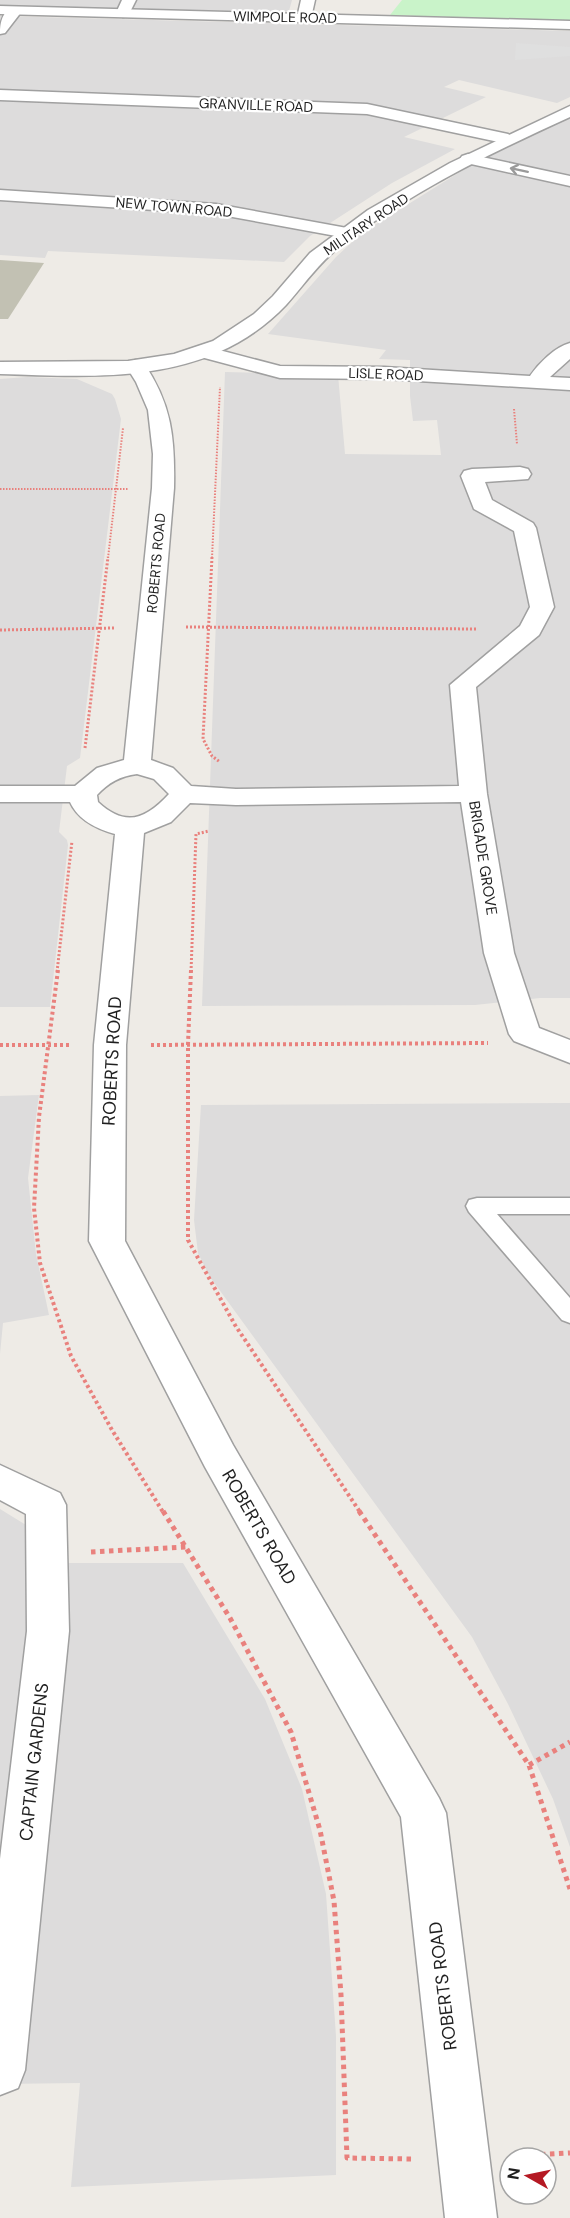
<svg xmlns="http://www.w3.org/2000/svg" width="570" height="2218" font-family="'DM Sans',sans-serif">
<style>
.residential{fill:#dddcdc}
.construction{fill:#c2c1b3}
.park{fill:#c9f3c9}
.parking{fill:#dfdfdf}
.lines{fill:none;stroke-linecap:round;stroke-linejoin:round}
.service-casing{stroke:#a0a0a0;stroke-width:3}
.minor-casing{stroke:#a0a0a0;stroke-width:3}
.tertiary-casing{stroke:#a0a0a0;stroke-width:3}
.path-far3{stroke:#e9817d;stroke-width:2;stroke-dasharray:1.5 1.5;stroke-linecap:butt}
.path-far2{stroke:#e9817d;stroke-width:3;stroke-dasharray:2 2;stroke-linecap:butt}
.path-far1{stroke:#e9817d;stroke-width:4;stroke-dasharray:3 3;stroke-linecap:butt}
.path{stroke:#e9817d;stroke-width:5;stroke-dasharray:4.5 4.5;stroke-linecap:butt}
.service{fill:#fff;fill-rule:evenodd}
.minor{fill:#fff;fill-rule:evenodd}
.tertiary{fill:#fff;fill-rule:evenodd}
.oneway{stroke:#9a9a9a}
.labels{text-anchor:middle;stroke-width:4.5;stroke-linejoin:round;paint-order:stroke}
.far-street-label{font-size:14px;fill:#1f1f1f;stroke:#fff}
.street-label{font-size:15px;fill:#1f1f1f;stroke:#fff}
.near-street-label{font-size:18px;fill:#1f1f1f;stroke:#fff}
</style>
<rect width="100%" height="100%" fill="#eeebe6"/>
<path class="residential" d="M0,0H292L289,11L285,12L0,6Z
M0,16L570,31V97L557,103L459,80L444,87L486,97L404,137L455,149L392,183L310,236L284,262L48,251L45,258L0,255Z
M570,117V998H540L475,1005L202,1006L225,372L338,375L345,454L441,455L437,420L413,421L410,396V360L379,359L386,350L268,334L336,257L362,233L471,165Z
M27,377L77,379L112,394L115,399L121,419L80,758L67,766L59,832L67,840L68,845L50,1007H0V379Z
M39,1095L28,1178L36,1254L49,1315L3,1323L0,1354V1096Z
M570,1103V1847L553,1799L508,1704L472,1637L210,1277L198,1253L194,1220L201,1105Z
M0,1509L26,1525L42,1563H183L265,1699L302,1789L326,1894L336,2036V2175L71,2187L80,2083L0,2084Z"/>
<path class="construction" d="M0,260L44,263L8,319H0Z"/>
<path class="park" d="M402,0H570V21L390,15Z"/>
<path class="parking" d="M516,43L570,47V56L515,60Z"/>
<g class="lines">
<defs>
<path id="service" d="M477,1198H570V1214H497L570,1298V1323L562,1320L469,1212L466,1206L469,1200Z"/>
<path id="minor" d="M122,0H136L128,16L123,17L116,13Z
M301,0H315L311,18L304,22L297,18Z
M15,7L22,11L5,33L0,34C0,23 2,10 15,7Z
M0,90L367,104L508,134L516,139L508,144L367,114L0,100Z
M468,154L570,176V186L462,162L460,159L462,156Z
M0,190L216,204L347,228L353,229L356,233L353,237L347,238L216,214L0,200Z
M570,343V359L550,377L570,378V390L384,379L280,378L197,356L194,352L197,348L204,346L280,366L384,367L530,376C539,363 555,347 570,343Z
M136,360L143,362C172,404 175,438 174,488L151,760L173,768L191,786L236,789L459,786L450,685L520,626L530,607L514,531L474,509L461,476L464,471L472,469L520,467L528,469L531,474L528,479L485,482L492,500L533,523L536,528L554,607L539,635L476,687L487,794L514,953L539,1028L570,1040V1063L514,1041L509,1034L484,953L461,802L236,805L190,803L171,822L144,833L126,1045L125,1241L233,1445L439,1798L446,1813L497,2218H445L401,1817L205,1467L89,1241L94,1045L115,834C97,829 78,820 70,802H0V786H75L97,768L124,760L152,488L153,454L148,410L136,382L126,366L129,362ZM137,774L154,779L169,794C145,820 125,827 98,802L97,795C108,783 120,776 137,774Z
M0,1465L60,1493L66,1505L69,1631L25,2070L18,2088L0,2095V1859L27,1631L26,1514L0,1500Z"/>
<path id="tertiary" d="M0,6L570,21V29L0,14Z
M570,106V117C489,154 408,193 338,248C317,265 303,286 286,305C267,325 244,341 219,352C151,382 73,376 0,374V362L128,361L174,354L213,341L254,314L273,296L310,253L368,210L450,163Z"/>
</defs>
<use href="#service" class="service-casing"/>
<use href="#minor" class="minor-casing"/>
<use href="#tertiary" class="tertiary-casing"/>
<path class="path-far3" d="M514,409L517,444
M0,489H128
M108,558L123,428
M212,558L220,387"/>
<path class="path-far2" d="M212,557L203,739L212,756L220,762
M186,627L478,629
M0,630L115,628
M85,748L108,557
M57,972L72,841
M191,972L196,834L209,831"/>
<path class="path-far1" d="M58,970L39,1117L34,1208L40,1263L71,1356L112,1430L163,1512
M191,970L188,1044V1240L235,1325L360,1512
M0,1045H71
M151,1045L488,1043"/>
<path class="path" d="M163,1511L230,1618L291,1732L320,1830L334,1901L341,1995L347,2158L413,2159
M359,1511L529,1765L570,1889
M91,1552L186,1547
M529,1765L570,1742
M514,2156L570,2153"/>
<use href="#service" class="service"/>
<use href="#minor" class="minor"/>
<use href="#tertiary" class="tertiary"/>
</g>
<defs><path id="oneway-shaft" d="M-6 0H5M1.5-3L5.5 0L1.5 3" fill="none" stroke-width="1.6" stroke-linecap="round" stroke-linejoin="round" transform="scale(1.5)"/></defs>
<use class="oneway" href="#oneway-shaft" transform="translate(519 170) rotate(-168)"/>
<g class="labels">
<g class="far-street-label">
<text transform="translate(285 17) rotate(1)" y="5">WIMPOLE ROAD</text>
<text transform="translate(256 105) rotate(2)" y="5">GRANVILLE ROAD</text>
<text transform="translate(174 207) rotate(5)" y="5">NEW TOWN ROAD</text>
<text transform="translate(366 224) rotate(-34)" y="5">MILITARY ROAD</text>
<text transform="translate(386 374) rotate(2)" y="5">LISLE ROAD</text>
<text transform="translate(156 563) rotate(-85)" y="5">ROBERTS ROAD</text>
</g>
<g class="street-label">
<text transform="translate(483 858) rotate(81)" y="5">BRIGADE GROVE</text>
</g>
<g class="near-street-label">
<text transform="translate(112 1061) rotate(-87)" y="6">ROBERTS ROAD</text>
<text transform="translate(259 1527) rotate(60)" y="6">ROBERTS ROAD</text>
<text transform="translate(34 1762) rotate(-84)" y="6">CAPTAIN GARDENS</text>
<text transform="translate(443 1986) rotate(-97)" y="6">ROBERTS ROAD</text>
</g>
</g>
<g transform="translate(528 2176) rotate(279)"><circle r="28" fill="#ffffff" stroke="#a5a5a5" stroke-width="1.5"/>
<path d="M0-4.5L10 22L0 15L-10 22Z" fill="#b51923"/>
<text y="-9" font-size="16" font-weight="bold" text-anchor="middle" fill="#1f1f1f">N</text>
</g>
</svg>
